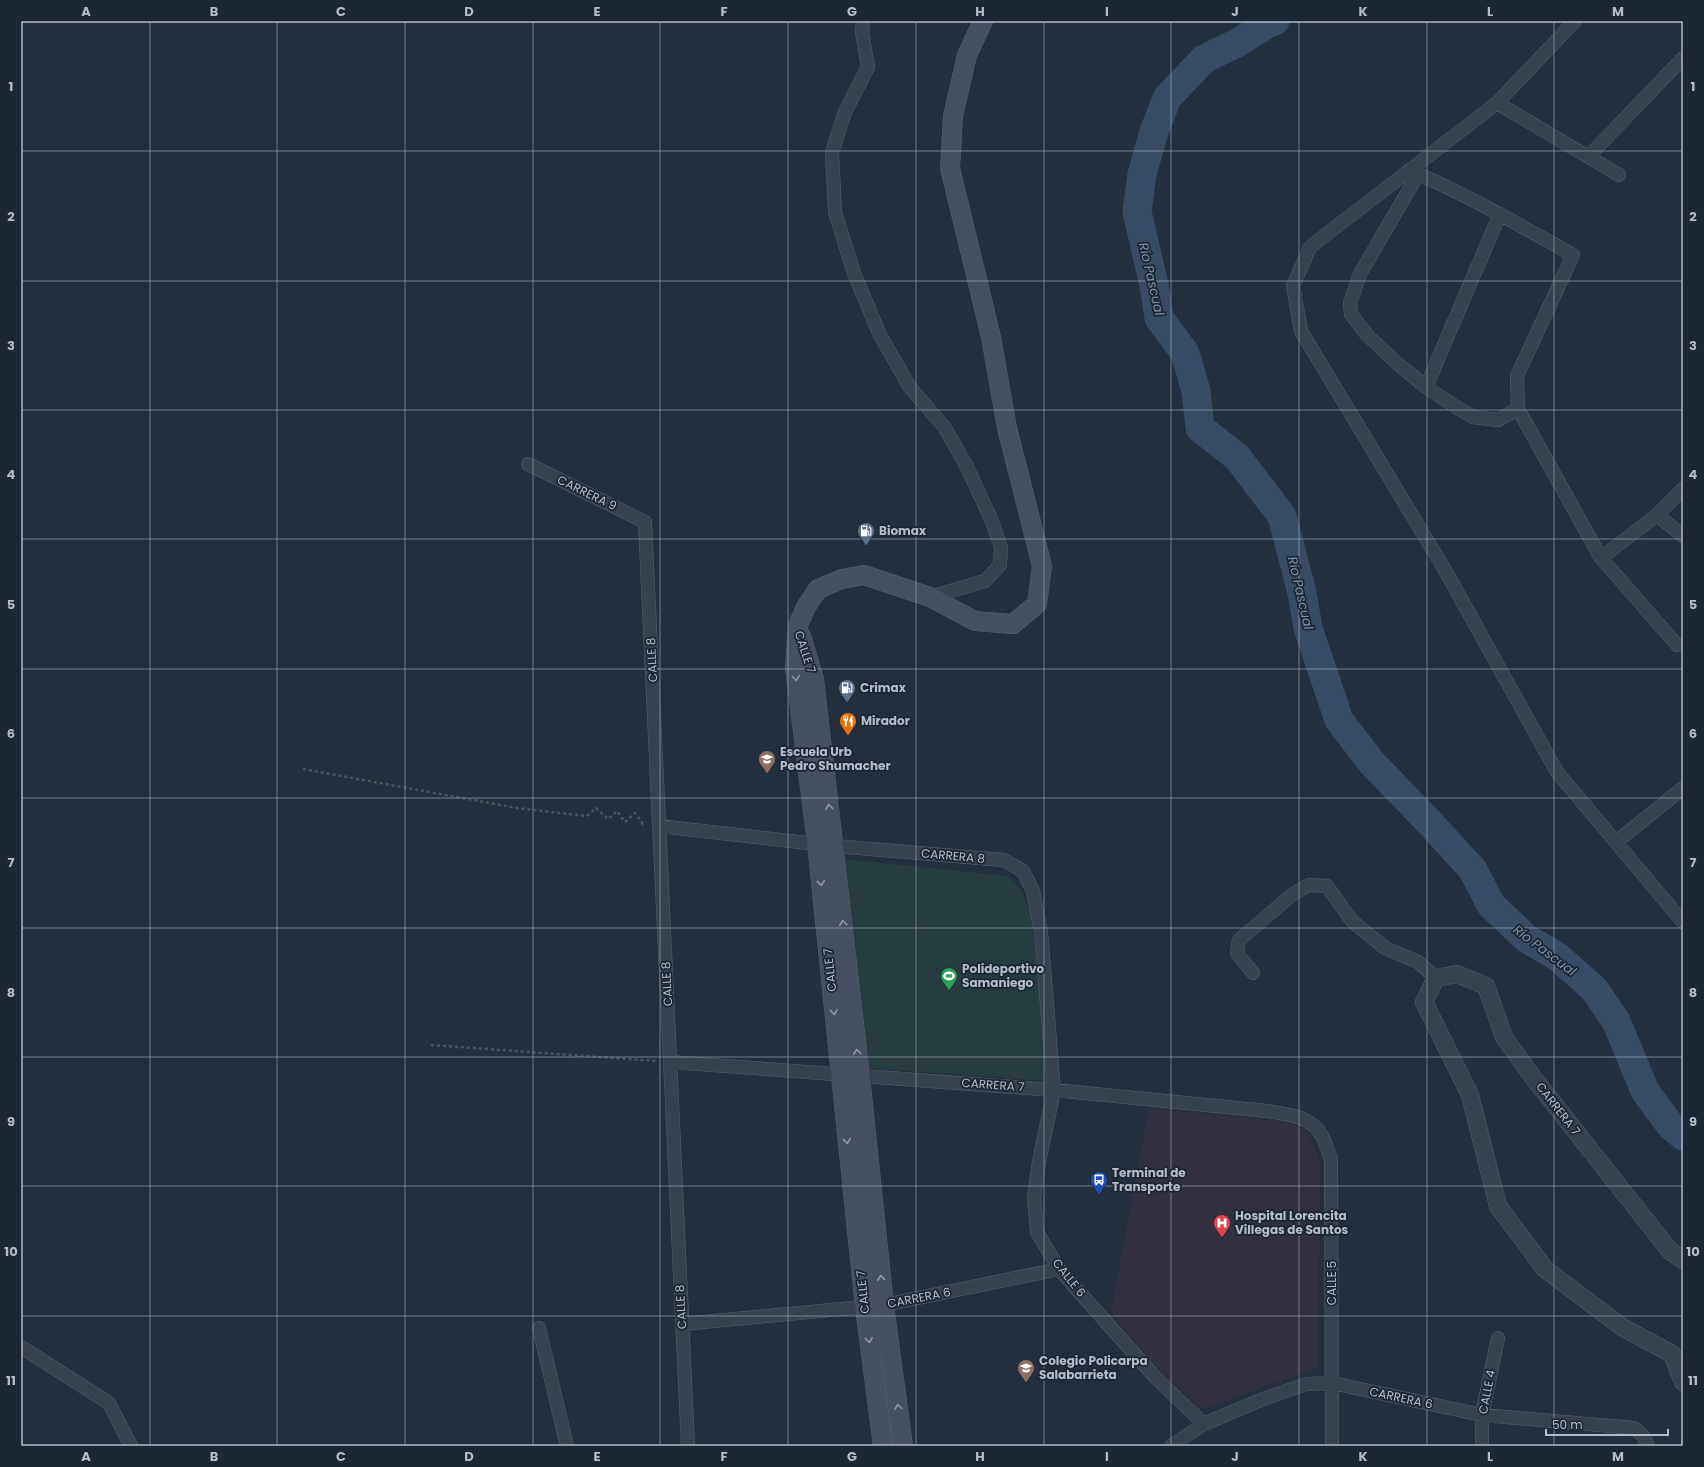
<svg xmlns="http://www.w3.org/2000/svg" width="1704" height="1467" font-family="Poppins,sans-serif">
<style>
.medical{fill:#32303f}
.green{fill:#263c3f}
.lines{fill:none;stroke-linecap:round;stroke-linejoin:round}
.river{stroke:#394c67;stroke-width:29}
.minor-casing{stroke:#565f6c;stroke-width:14}
.tertiary-casing{stroke:#565f6c;stroke-width:18}
.secondary-casing{stroke:#565f6c;stroke-width:20}
.path{stroke:#44595c;stroke-width:2.5;stroke-dasharray:3 3;stroke-linecap:butt}
.minor{stroke:#38414e;stroke-width:13}
.tertiary{stroke:#38414e;stroke-width:17}
.secondary{stroke:#465061;stroke-width:19}
.oneway{stroke:#8e96a5}
.grid{fill:none;stroke:#b4bcc9;stroke-width:1;stroke-opacity:0.55}
.labels{text-anchor:middle;stroke-width:3.5;stroke-linejoin:round;paint-order:stroke}
.street-label{font-size:12px;fill:#b4bcc9;stroke:#1d2633}
.poi-label{font-size:12px;font-weight:bold;fill:#b4bcc9;stroke:#1d2633;text-anchor:start}
.water-label{font-size:13px;font-style:italic;fill:#7c92b1;stroke:#1d2633}
.neatline{fill:none;stroke:#b4bcc9;stroke-width:1.5}
.grid-label{font-size:13px;text-anchor:middle;font-weight:bold;fill:#b4bcc9}
</style>
<rect width="100%" height="100%" fill="#242f3e"/>
<path class="medical" d="M1149,1108L1287,1122L1306,1131L1314,1145L1320,1165L1318,1368L1202,1409L1163,1374L1111,1312Z"/>
<path class="green" d="M843,859L1008,876C1022,889 1025,896 1031,914L1049,1081L867,1068Z"/>
<g class="lines">
<path class="river" d="M1275,21L1269,23L1237,43L1204,59L1167,98L1154,132L1142,174L1137,212L1154,285L1159,318L1185,353L1196,391L1200,428L1237,457L1282,516L1302,593L1308,628L1339,720L1372,763L1431,824L1473,870L1491,905L1526,938L1558,957L1594,989L1616,1021L1645,1091L1670,1125L1683,1136"/>
<defs>
<path id="minor" d="M863,21L862,32L868,67L845,112L832,152L835,212L854,273L879,333L909,386L945,428L967,467L991,519L1001,547L1000,565L985,581L930,597
M1575,21L1497,103L1310,247L1293,286L1301,331L1445,570L1557,772L1683,922
M1497,103L1619,175
M1588,157L1683,58
M1409,170C1466,194 1519,225 1573,255L1517,376L1518,409L1601,558L1677,645
M1418,174L1360,274L1350,303L1351,314L1367,335L1398,364L1426,387L1456,407L1473,417L1498,420L1518,409
M1426,387L1500,214
M528,464L645,522L688,1446
M1657,515L1683,536
M1601,558L1657,515L1683,489
M659,826L834,846L1004,860L1023,871L1033,891L1041,932L1054,1090L1039,1162L1034,1198L1037,1232L1059,1269L1155,1377L1204,1424
M1616,842L1683,788
M1253,973L1237,953L1239,940L1293,894L1309,885L1327,886L1352,921L1385,948L1418,962L1436,978
M670,1062L1054,1090L1267,1111C1286,1114 1312,1116 1322,1136C1326,1143 1328,1152 1331,1159L1332,1446
M682,1324L884,1305L1059,1269
M539,1328L567,1446
M21,1347L109,1403L131,1446
M1171,1446L1204,1424L1263,1399L1306,1384L1332,1383L1482,1415L1634,1428L1643,1436L1648,1446
M1482,1446V1415L1498,1338"/>
<path id="tertiary" d="M1683,1260L1670,1251L1532,1076L1504,1037L1486,986L1457,974L1436,978L1424,1002L1470,1095L1498,1206L1545,1269L1622,1327L1672,1354L1683,1382"/>
<path id="secondary" d="M801,636L814,679L860,1076L884,1305L903,1446
M883,1446L865,1308L817,844L795,668L798,625L806,607L818,589L842,579L864,575L930,597L975,621L1013,624L1037,604L1042,566L1007,428L991,337L950,168L953,116L967,55L983,21"/>
</defs>
<use href="#minor" class="minor-casing"/>
<use href="#tertiary" class="tertiary-casing"/>
<use href="#secondary" class="secondary-casing"/>
<path class="path" d="M303,769L517,808L587,816L596,808L608,819L617,811L625,822L635,813L643,824L645,822
M431,1045L656,1061"/>
<use href="#minor" class="minor"/>
<use href="#tertiary" class="tertiary"/>
<use href="#secondary" class="secondary"/>
</g>
<defs><path id="oneway-chevron" d="M-2-3.5L2.5 0L-2 3.5" fill="none" stroke-width="1.6" stroke-linecap="round" stroke-linejoin="round"/></defs>
<g class="oneway">
<use href="#oneway-chevron" transform="translate(796 678) rotate(83)"/>
<use href="#oneway-chevron" transform="translate(829 807) rotate(-97)"/>
<use href="#oneway-chevron" transform="translate(821 883) rotate(84)"/>
<use href="#oneway-chevron" transform="translate(843 923) rotate(-97)"/>
<use href="#oneway-chevron" transform="translate(834 1012) rotate(84)"/>
<use href="#oneway-chevron" transform="translate(857 1052) rotate(-97)"/>
<use href="#oneway-chevron" transform="translate(847 1141) rotate(84)"/>
<use href="#oneway-chevron" transform="translate(881 1278) rotate(-96)"/>
<use href="#oneway-chevron" transform="translate(869 1340) rotate(83)"/>
<use href="#oneway-chevron" transform="translate(898 1407) rotate(-98)"/>
</g>
<path class="grid" d="M150,21V1446M277,21V1446M405,21V1446M533,21V1446M660,21V1446M788,21V1446M916,21V1446M1044,21V1446M1171,21V1446M1299,21V1446M1427,21V1446M1554,21V1446M21,151H1683M21,281H1683M21,410H1683M21,539H1683M21,669H1683M21,798H1683M21,928H1683M21,1057H1683M21,1186H1683M21,1316H1683"/>
<defs>
<symbol id="fuel-pin" viewBox="-11 -11 22 30"><path d="M0 17L-7.5 6A9.5 9.5 0 1 1 7.5 6Z" fill="#5c6f8a" stroke="#1d2633"/><path d="M-5.5-6h7V0h2V4h1.3V-2.5L3-4.5l.8-.8L6-3V5H2.5V1h-1V6h-7ZM-4.2-4.7v3.2H.2V-4.7Z" fill="#fff"/></symbol>
<symbol id="restaurant-pin" viewBox="-11 -11 22 30"><path d="M0 17L-7.5 6A9.5 9.5 0 1 1 7.5 6Z" fill="#e8710a" stroke="#1d2633"/><path d="M-5-6h1v4h1v-4h1v4h1v-4h1v5L-1.5 .5V6h-2V.5L-5-1ZM5-6V6H3V1.5H1.5Q1.5-4 5-6Z" fill="#fff"/></symbol>
<symbol id="school-pin" viewBox="-11 -11 22 30"><path d="M0 17L-7.5 6A9.5 9.5 0 1 1 7.5 6Z" fill="#8d6e63" stroke="#1d2633"/><path d="M0-5L7-2L0 1L-7-2ZM-4 1L0 2.5L4 1V4Q0 6-4 4Z" fill="#fff"/></symbol>
<symbol id="stadium-pin" viewBox="-11 -11 22 30"><path d="M0 17L-7.5 6A9.5 9.5 0 1 1 7.5 6Z" fill="#2e9e5b" stroke="#1d2633"/><path d="M0-5a6.5 5 0 1 0 0 10a6.5 5 0 1 0 0-10ZM-3.5-1.8h7v3.6h-7Z" fill="#fff"/></symbol>
<symbol id="bus-pin" viewBox="-11 -11 22 30"><path d="M0 17L-7.5 6A9.5 9.5 0 1 1 7.5 6Z" fill="#1a4fb4" stroke="#1d2633"/><path d="M-5-6H5V4H4V6H2V4H-2V6H-4V4H-5ZM-3.5-4V0h7V-4ZM-3.5 1.2v1.5H-2V1.2ZM2 1.2v1.5H3.5V1.2Z" fill="#fff"/></symbol>
<symbol id="hospital-pin" viewBox="-11 -11 22 30"><path d="M0 17L-7.5 6A9.5 9.5 0 1 1 7.5 6Z" fill="#e0444e" stroke="#1d2633"/><path d="M-5-5h3v3.5h4V-5h3V5h-3V1.5h-4V5h-3Z" fill="#fff"/></symbol>
</defs>
<g fill-rule="evenodd">
<use href="#fuel-pin" x="856" y="521" width="20" height="27"/>
<use href="#fuel-pin" x="837" y="678" width="20" height="27"/>
<use href="#restaurant-pin" x="838" y="711" width="20" height="27"/>
<use href="#school-pin" x="757" y="749" width="20" height="27"/>
<use href="#stadium-pin" x="939" y="966" width="20" height="27"/>
<use href="#bus-pin" x="1089" y="1170" width="20" height="27"/>
<use href="#hospital-pin" x="1212" y="1213" width="20" height="27"/>
<use href="#school-pin" x="1016" y="1358" width="20" height="27"/>
</g>
<g class="labels">
<g class="street-label">
<text transform="translate(587 493) rotate(26)" y="4">CARRERA 9</text>
<text transform="translate(805 652) rotate(72)" y="4">CALLE 7</text>
<text transform="translate(652 660) rotate(-93)" y="4">CALLE 8</text>
<text transform="translate(953 856) rotate(5)" y="4">CARRERA 8</text>
<text transform="translate(830 970) rotate(-96)" y="4">CALLE 7</text>
<text transform="translate(667 984) rotate(-93)" y="4">CALLE 8</text>
<text transform="translate(993 1085) rotate(4)" y="4">CARRERA 7</text>
<text transform="translate(1558 1109) rotate(52)" y="4">CARRERA 7</text>
<text transform="translate(1069 1278) rotate(52)" y="4">CALLE 6</text>
<text transform="translate(1332 1283) rotate(-90)" y="4">CALLE 5</text>
<text transform="translate(863 1292) rotate(-96)" y="4">CALLE 7</text>
<text transform="translate(919 1298) rotate(-11)" y="4">CARRERA 6</text>
<text transform="translate(681 1307) rotate(-93)" y="4">CALLE 8</text>
<text transform="translate(1487 1392) rotate(-79)" y="4">CALLE 4</text>
<text transform="translate(1401 1398) rotate(12)" y="4">CARRERA 6</text>
</g>
<g class="poi-label">
<text x="879" y="535">Biomax</text>
<text x="860" y="692">Crimax</text>
<text x="861" y="725">Mirador</text>
<text x="780" y="756">Escuela Urb<tspan x="780" dy="14">Pedro Shumacher</tspan></text>
<text x="962" y="973">Polideportivo<tspan x="962" dy="14">Samaniego</tspan></text>
<text x="1112" y="1177">Terminal de<tspan x="1112" dy="14">Transporte</tspan></text>
<text x="1235" y="1220">Hospital Lorencita<tspan x="1235" dy="14">Villegas de Santos</tspan></text>
<text x="1039" y="1365">Colegio Policarpa<tspan x="1039" dy="14">Salabarrieta</tspan></text>
</g>
<g class="water-label">
<text transform="translate(1152 279) rotate(77)" y="5">Río Pascual</text>
<text transform="translate(1301 593) rotate(77)" y="5">Río Pascual</text>
<text transform="translate(1545 950) rotate(37)" y="5">Río Pascual</text>
</g>
</g>
<rect width="1704" height="1467" fill="none" stroke="#1d2633" stroke-width="44"/>
<path d="M1546 1429v6h122v-6" fill="none" stroke="#b4bcc9" stroke-width="2"/>
<text x="1552" y="1429" font-size="12" fill="#b4bcc9" stroke="#1d2633" stroke-width="3" paint-order="stroke">50 m</text>
<rect x="22" y="22" width="1660" height="1423" class="neatline"/>
<g class="grid-label">
<text x="86" y="16">A</text>
<text x="214" y="16">B</text>
<text x="341" y="16">C</text>
<text x="469" y="16">D</text>
<text x="597" y="16">E</text>
<text x="724" y="16">F</text>
<text x="852" y="16">G</text>
<text x="980" y="16">H</text>
<text x="1107" y="16">I</text>
<text x="1235" y="16">J</text>
<text x="1363" y="16">K</text>
<text x="1490" y="16">L</text>
<text x="1618" y="16">M</text>
<text x="11" y="91">1</text>
<text x="1693" y="91">1</text>
<text x="11" y="221">2</text>
<text x="1693" y="221">2</text>
<text x="11" y="350">3</text>
<text x="1693" y="350">3</text>
<text x="11" y="479">4</text>
<text x="1693" y="479">4</text>
<text x="11" y="609">5</text>
<text x="1693" y="609">5</text>
<text x="11" y="738">6</text>
<text x="1693" y="738">6</text>
<text x="11" y="867">7</text>
<text x="1693" y="867">7</text>
<text x="11" y="997">8</text>
<text x="1693" y="997">8</text>
<text x="11" y="1126">9</text>
<text x="1693" y="1126">9</text>
<text x="11" y="1256">10</text>
<text x="1693" y="1256">10</text>
<text x="11" y="1385">11</text>
<text x="1693" y="1385">11</text>
<text x="86" y="1461">A</text>
<text x="214" y="1461">B</text>
<text x="341" y="1461">C</text>
<text x="469" y="1461">D</text>
<text x="597" y="1461">E</text>
<text x="724" y="1461">F</text>
<text x="852" y="1461">G</text>
<text x="980" y="1461">H</text>
<text x="1107" y="1461">I</text>
<text x="1235" y="1461">J</text>
<text x="1363" y="1461">K</text>
<text x="1490" y="1461">L</text>
<text x="1618" y="1461">M</text>
</g>
</svg>
